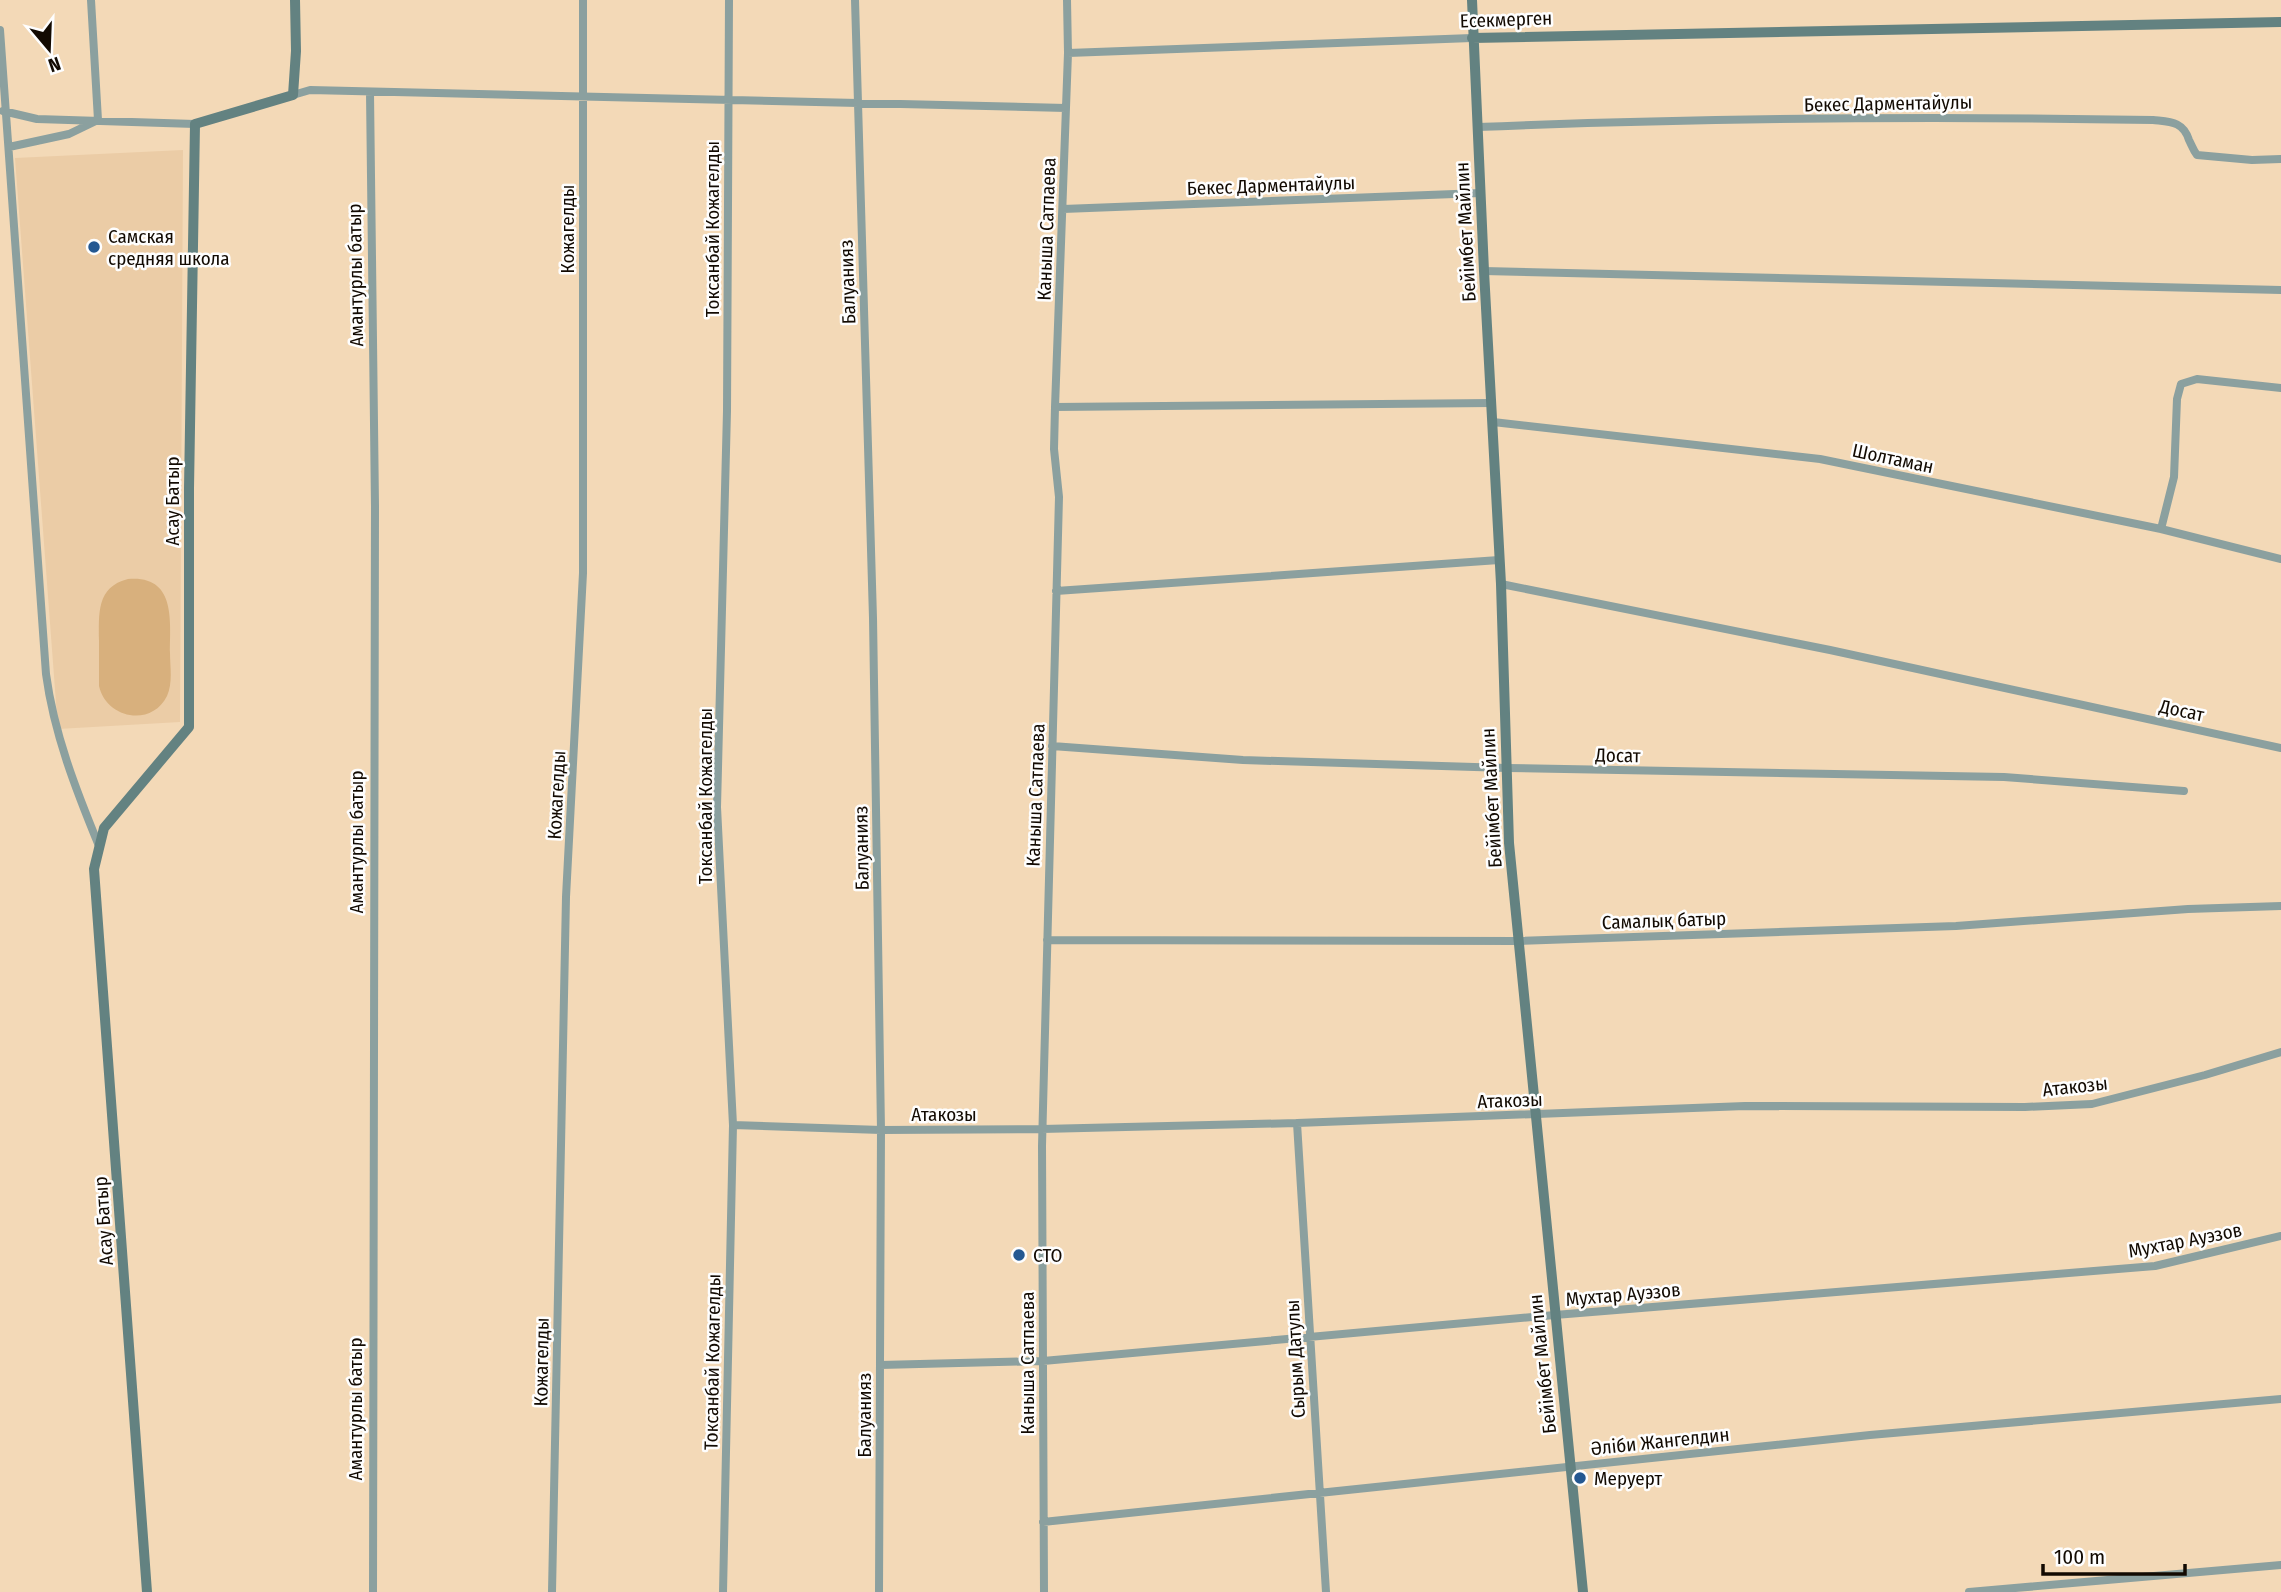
<svg xmlns="http://www.w3.org/2000/svg" width="2281" height="1592" font-family="'Fira Sans Condensed',sans-serif">
<style>
.built{fill:#ebcca6}
.green{fill:#d8b07d}
.lines{fill:none;stroke-linecap:round;stroke-linejoin:round}
.street{stroke:#8ba09f;stroke-width:8}
.secondary{stroke:#638281;stroke-width:10}
.poi-dot{fill:#245891;stroke:#fefefe;stroke-width:2.5}
.labels{text-anchor:middle;stroke-width:5;stroke-linejoin:round;paint-order:stroke}
.street-label{font-size:19px;fill:#120a02;stroke:#fefefe}
.poi-label{font-size:19px;fill:#120a02;stroke:#fefefe;text-anchor:start}
</style>
<rect width="100%" height="100%" fill="#f3d9b7"/>
<path class="built" d="M183,150L180,722L58,729L15,158Z"/>
<path class="green" d="M128,579C176,575 170,620 170,653C170,667 173,683 167,696C151,728 106,718 99,686C99,671 99,656 99,641C99,614 96,587 128,579Z"/>
<g class="lines">
<path class="street" d="M855,0L873,618L881,1130L879,1592
M0,30L46,674C54,734 76,790 99,846
M1068,53L1472,38
M370,93L375,506L373,1592
M293,95L310,90L1066,108
M3,111L37,119L195,124
M1477,127C1702,118 1927,116 2153,120C2170,122 2183,121 2189,140C2192,146 2193,150 2197,155L2252,160L2281,159
M9,147L69,134L98,120L91,0
M1063,209L1481,193
M1484,271L2281,290
M1055,407L1492,403
M1493,422L1820,459L2161,529L2281,559
M2161,529L2174,477L2177,399L2181,384L2197,379L2281,388
M1501,584L1830,650L2281,748
M1056,591L1499,560
M1052,746L1243,760L1507,768L2004,777L2184,791
M1047,940L1518,941L1956,926L2188,909L2281,906
M1297,1123L1326,1592
M733,1125L881,1130L1042,1129L1297,1123L1745,1106L2025,1107L2092,1104L2205,1075L2281,1052
M880,1365L1043,1361L1555,1315L2155,1266L2281,1236
M1043,1522L1870,1435L2281,1399
M552,1592L566,897L583,573V0
M723,1592L733,1125L717,807L727,411L729,0
M1044,1592L1042,1146L1059,497L1054,449L1055,407L1068,53L1067,0
M1969,1592L2281,1565"/>
<path class="secondary" d="M1472,0L1484,271L1501,584L1509,843L1583,1592
M1472,38L2281,22
M147,1592L94,869L104,828L189,727V488L195,124L293,95L296,51L295,0"/>
</g>
<g class="poi-dot">
<circle cx="94" cy="247" r="7"/>
<circle cx="1019" cy="1255" r="7"/>
<circle cx="1580" cy="1478" r="7"/>
</g>
<g class="labels">
<g class="street-label">
<text transform="translate(1506 19) rotate(-2)" y="7">Eсекмерген</text>
<text transform="translate(1888 103) rotate(-1)" y="7">Бекес Дарментайулы</text>
<text transform="translate(1271 185) rotate(-2)" y="7">Бекес Дарментайулы</text>
<text transform="translate(567 229) rotate(-90)" y="7">Кожагелды</text>
<text transform="translate(712 229) rotate(-90)" y="7">Токсанбай Кожагелды</text>
<text transform="translate(1046 229) rotate(-88)" y="7">Каныша Сатпаева</text>
<text transform="translate(1465 232) rotate(-93)" y="7">Бейімбет Майлин</text>
<text transform="translate(355 275) rotate(-91)" y="7">Амантурлы батыр</text>
<text transform="translate(847 282) rotate(-92)" y="7">Балуанияз</text>
<text transform="translate(1893 458) rotate(12)" y="7">Шолтаман</text>
<text transform="translate(172 501) rotate(-90)" y="7">Асау Батыр</text>
<text transform="translate(2182 710) rotate(12)" y="7">Досат</text>
<text transform="translate(1618 755) rotate(1)" y="7">Досат</text>
<text transform="translate(556 795) rotate(-87)" y="7">Кожагелды</text>
<text transform="translate(1035 795) rotate(-88)" y="7">Каныша Сатпаева</text>
<text transform="translate(705 796) rotate(-90)" y="7">Токсанбай Кожагелды</text>
<text transform="translate(1491 798) rotate(-93)" y="7">Бейімбет Майлин</text>
<text transform="translate(356 842) rotate(-90)" y="7">Амантурлы батыр</text>
<text transform="translate(861 848) rotate(-91)" y="7">Балуанияз</text>
<text transform="translate(1664 920) rotate(-2)" y="7">Самалық батыр</text>
<text transform="translate(2075 1086) rotate(-6)" y="7">Атакозы</text>
<text transform="translate(1510 1100) rotate(-2)" y="7">Атакозы</text>
<text x="944" y="1121">Атакозы</text>
<text transform="translate(103 1221) rotate(-94)" y="7">Асау Батыр</text>
<text transform="translate(2185 1240) rotate(-11)" y="7">Мухтар Ауэзов</text>
<text transform="translate(1623 1294) rotate(-5)" y="7">Мухтар Ауэзов</text>
<text transform="translate(1295 1359) rotate(-93)" y="7">Сырым Датулы</text>
<text transform="translate(541 1362) rotate(-89)" y="7">Кожагелды</text>
<text transform="translate(712 1362) rotate(-89)" y="7">Токсанбай Кожагелды</text>
<text transform="translate(1027 1363) rotate(-90)" y="7">Каныша Сатпаева</text>
<text transform="translate(1542 1364) rotate(-96)" y="7">Бейімбет Майлин</text>
<text transform="translate(355 1409) rotate(-90)" y="7">Амантурлы батыр</text>
<text transform="translate(864 1415) rotate(-90)" y="7">Балуанияз</text>
<text transform="translate(1660 1441) rotate(-6)" y="7">Әліби Жангелдин</text>
</g>
<g class="poi-label">
<text x="108" y="243">Самская<tspan x="108" dy="22">средняя школа</tspan></text>
<text x="1033" y="1262">CTO</text>
<text x="1594" y="1485">Меруерт</text>
</g>
</g>
<g transform="translate(49 49) rotate(161)" stroke="#fefefe" stroke-width="5" paint-order="stroke">
<path d="M0-5L12 26L0 18L-12 26Z" fill="#120a02"/>
<text y="-10" font-size="19" font-weight="bold" text-anchor="middle" fill="#120a02">N</text>
</g>
<path d="M2043 1564v10h142v-10" fill="none" stroke="#120a02" stroke-width="3.5"/>
<text x="2054" y="1564" font-size="21" fill="#120a02" stroke="#fefefe" stroke-width="5" paint-order="stroke">100 m</text>
</svg>
